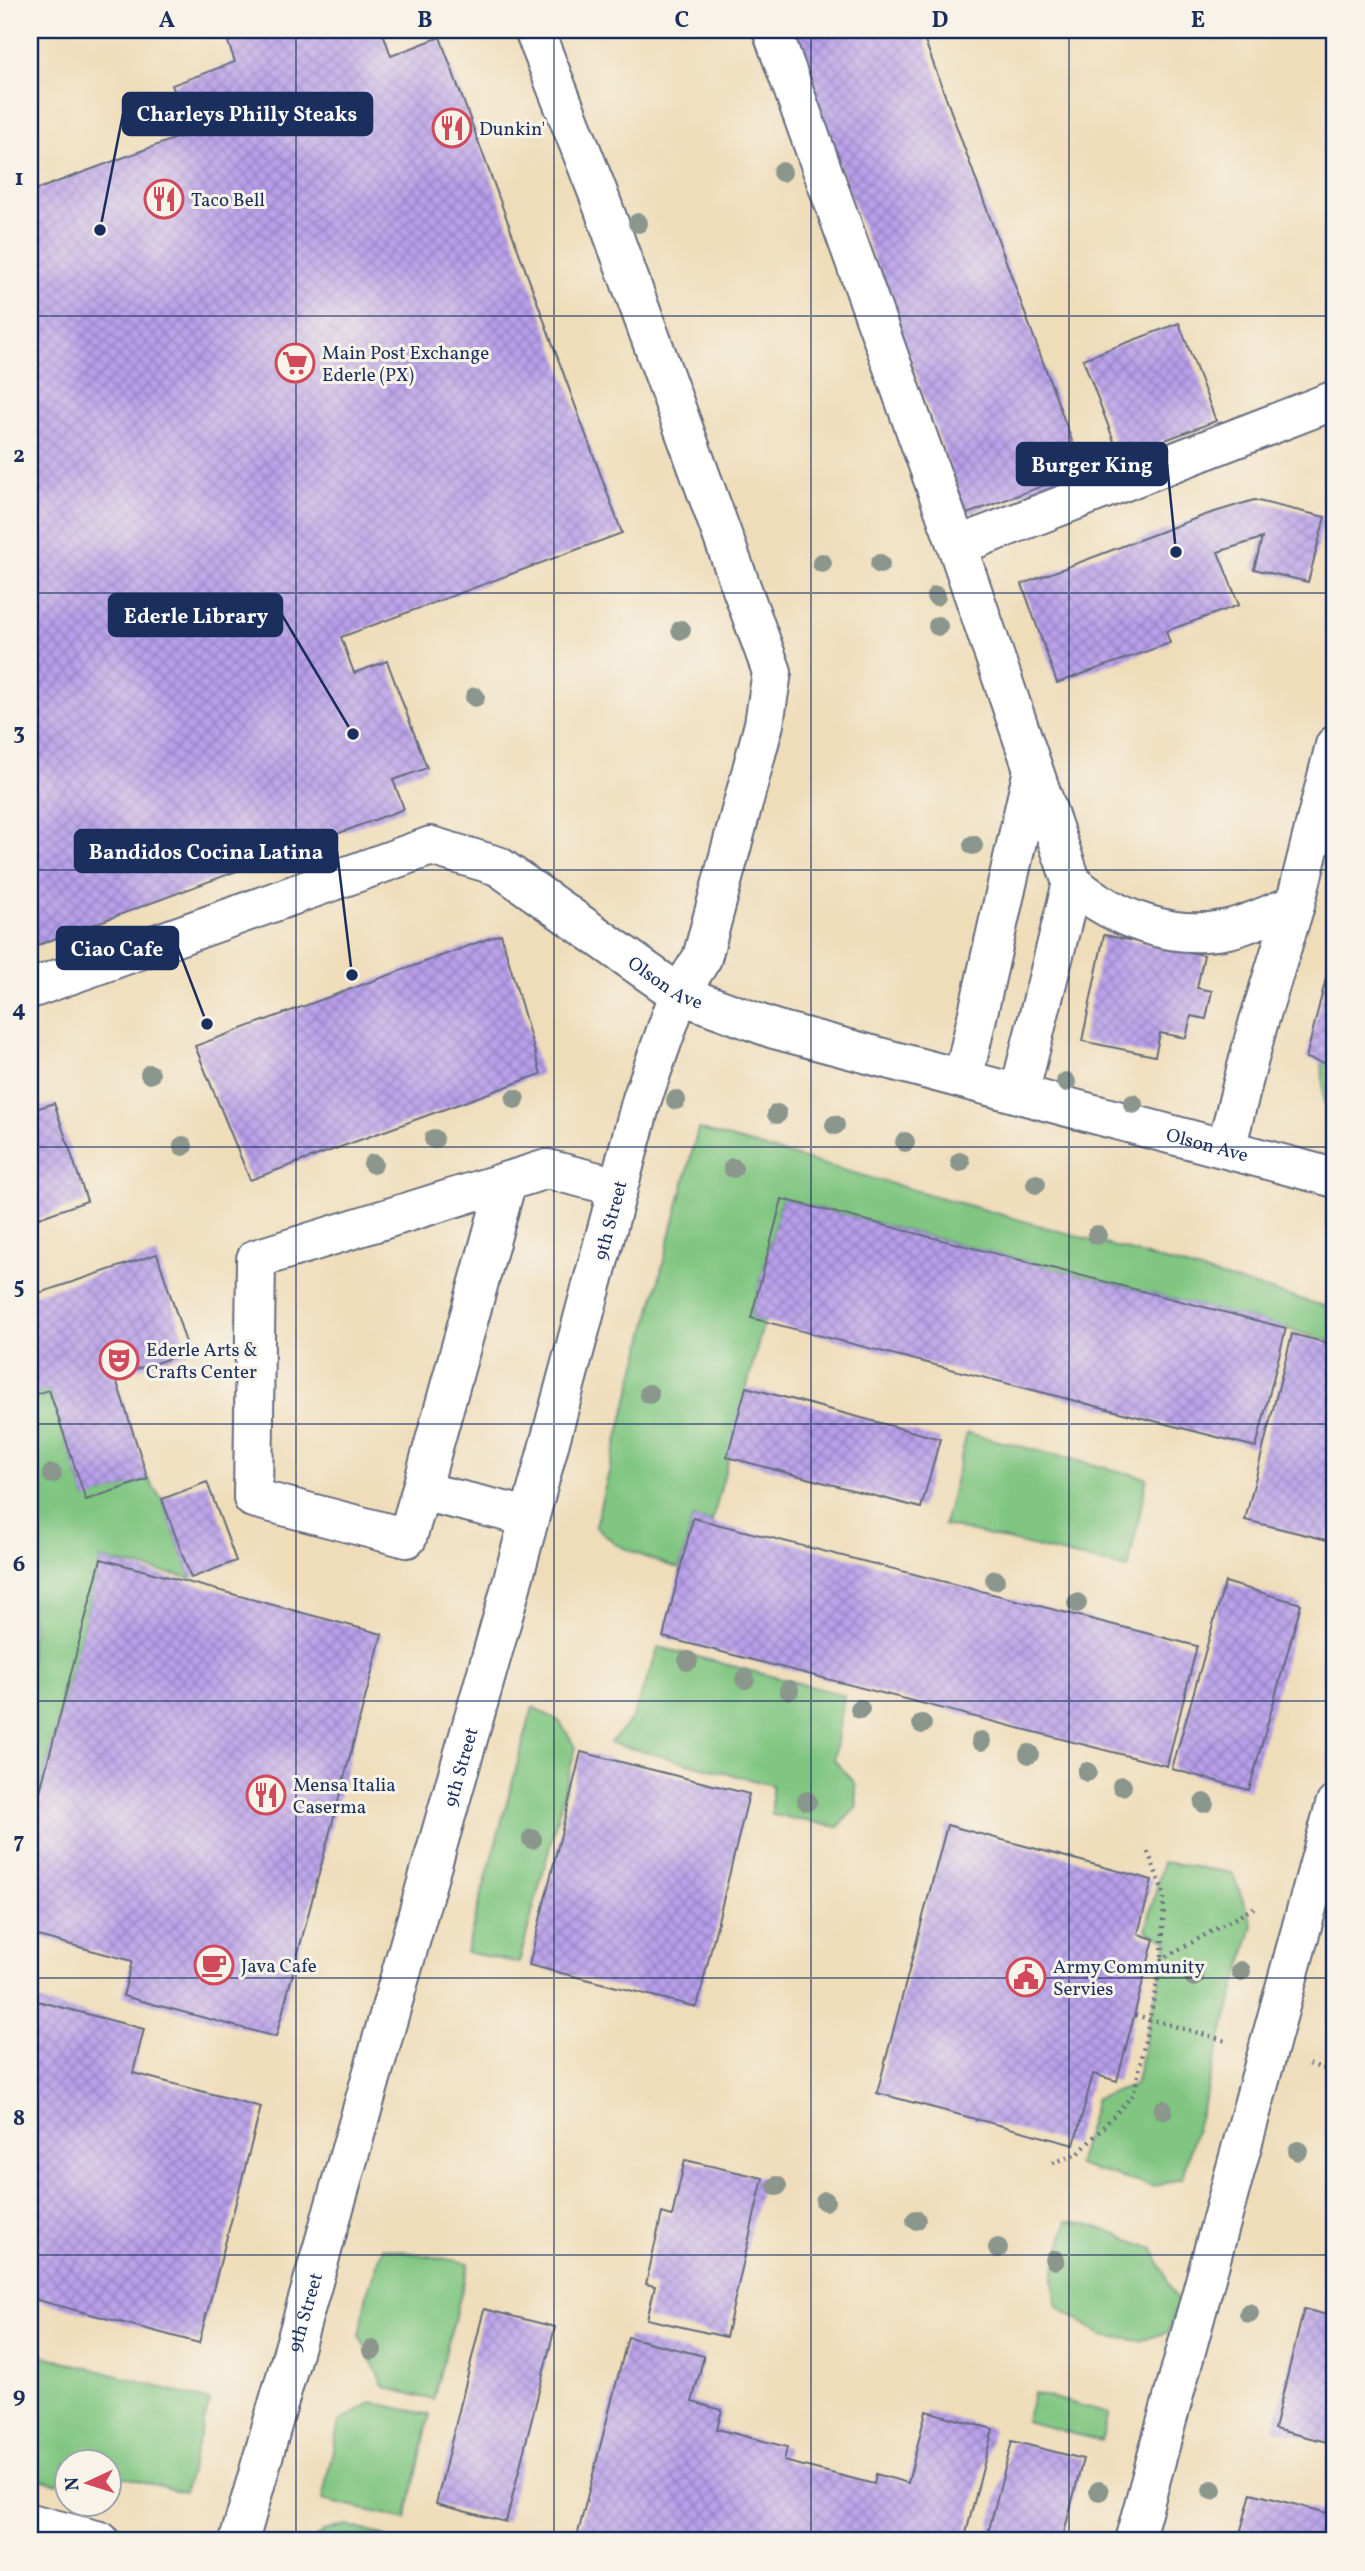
<svg xmlns="http://www.w3.org/2000/svg" width="1365" height="2571" font-family="Vollkorn,serif">
<style>
.green{fill:#80c681;stroke:#4e7a70;stroke-width:2}
.building{fill:url(#building-cross-hatch)}
.lines{fill:none;stroke-linecap:round;stroke-linejoin:round}
.minor-casing{stroke:#656c7e;stroke-width:42}
.path{stroke:#656c7e;stroke-width:4.5;stroke-dasharray:2 5;stroke-linecap:butt}
.minor{stroke:#fff;stroke-width:38}
.tree{fill:#8b968d}
.grid{fill:none;stroke:#1b2f5e;stroke-width:2;stroke-opacity:0.55}
.labels{text-anchor:middle;stroke-width:6;stroke-linejoin:round;paint-order:stroke}
.poi-label{font-size:19px;fill:#1b2f5e;stroke:#f7f3e8;text-anchor:start}
.street-label{font-size:19px;fill:#1b2f5e;stroke:#f7f3e8}
.leader{fill:none;stroke:#1b2f5e;stroke-width:2.5}
.callout-dot{fill:#1b2f5e;stroke:#f7f3e8;stroke-width:2.5}
.callout{fill:#1b2f5e;stroke:#1b2f5e;stroke-width:2.5}
.callout-label{font-size:21px;text-anchor:middle;font-weight:bold;fill:#fff}
.neatline{fill:none;stroke:#1b2f5e;stroke-width:2.5}
.grid-label{font-size:23px;text-anchor:middle;font-weight:bold;fill:#1b2f5e}
</style>
<defs>
<pattern id="building-cross-hatch" width="8" height="8" patternUnits="userSpaceOnUse" patternTransform="scale(1.75)"><rect width="8" height="8" fill="#b89fea"/><path d="M0 0l8 8M0 8l8-8" fill="none" stroke="#9582c1"/></pattern>
</defs>
<rect width="100%" height="100%" fill="#f7f3e8"/>
<filter id="ink" filterUnits="userSpaceOnUse"><feTurbulence type="fractalNoise" baseFrequency=".0143" numOctaves="2"/><feDisplacementMap in="SourceGraphic" scale="14" xChannelSelector="R" yChannelSelector="G"/><feConvolveMatrix kernelMatrix="1 2 1 2 8 2 1 2 1" color-interpolation-filters="sRGB"/></filter>
<filter id="wash" filterUnits="userSpaceOnUse"><feTurbulence type="fractalNoise" baseFrequency=".00686" numOctaves="4" result="noise"/><feDisplacementMap in="SourceGraphic" scale="28" xChannelSelector="R" yChannelSelector="G"/><feGaussianBlur stdDeviation="1.57" result="paint"/><feColorMatrix in="noise" values="0 0 0 0 0 0 0 0 0 0 0 0 0 0 0 0 0 1.4 0 .05"/><feComposite in="paint" operator="in"/></filter>
<g filter="url(#wash)">
<rect width="100%" height="100%" fill="#efddba"/>
<path class="green" d="M1322,1062L1335,1066V1115L1324,1102Z
M698,1129L1335,1309V1343L1285,1328L782,1199L751,1318L764,1321L712,1522L693,1518L680,1569L647,1558L617,1545L595,1526Z
M49,1390L86,1499L148,1479L162,1499L191,1578L101,1559L30,1829V1637L33,1635L30,1601V1396Z
M967,1433L1147,1478L1128,1569L944,1525Z
M659,1647L844,1695L834,1760L855,1783L857,1807L838,1827L772,1815V1785L610,1743L632,1719Z
M533,1707L559,1721L576,1747L519,1963L466,1952Z
M1163,1862L1232,1873L1253,1925L1182,2178L1154,2187L1077,2165L1096,2099L1135,2085L1168,1941L1146,1930Z
M1067,2221L1089,2224L1153,2249L1178,2303L1168,2332L1140,2341L1102,2335L1057,2306L1053,2278Z
M383,2248L469,2263L433,2400L384,2387L360,2337L367,2293Z
M30,2352L210,2401L184,2492L109,2473L108,2462H66L58,2484L30,2477Z
M1034,2393L1109,2413L1101,2441L1026,2421Z
M372,2402L430,2415L406,2519L322,2500L339,2422Z
M347,2525L386,2537L385,2541H312L324,2531Z"/>
<g id="blocks">
<path class="building" d="M262,30H345L347,35L362,30H382L391,56L440,37L622,533L341,637L354,673L387,661L427,768L393,780L404,809L30,948V192L190,133L172,85L235,62L228,42Z
M790,30H921L1083,471L967,514Z
M1179,323L1216,421L1120,457L1083,359Z
M1254,500L1325,517L1308,582L1254,569L1262,538L1218,552L1239,605L1166,631L1170,643L1057,683L1022,584L1205,515Z
M501,934L541,1074L250,1180L195,1046Z
M1104,935L1204,955L1197,988L1212,991L1206,1019L1191,1016L1186,1038L1160,1033L1155,1056L1082,1041Z
M1334,946L1335,947V1066L1306,1058Z
M54,1103L87,1201L30,1221V1111Z
M782,1199L1286,1328L1256,1447L751,1318Z
M157,1254L189,1352L115,1376L148,1479L86,1500L49,1390L30,1396V1296Z
M1292,1334L1335,1345V1509L1327,1540L1245,1520Z
M746,1387L940,1439L921,1508L727,1457Z
M207,1482L236,1561L191,1578L162,1499Z
M693,1518L1197,1646L1167,1766L663,1637Z
M101,1559L382,1634L276,2037L123,1996L132,1961L30,1934V1829Z
M1225,1582L1301,1604L1249,1790L1172,1769Z
M581,1752L749,1794L697,2007L529,1965Z
M947,1825L1152,1880L1138,1934L1154,1939L1117,2081L1093,2074L1074,2145L877,2093Z
M30,1999L144,2029L133,2073L261,2107L199,2343L30,2298Z
M685,2160L763,2178L726,2337L647,2319L655,2286L646,2284L662,2213L672,2216Z
M1334,2189H1335V2225L1326,2222Z
M484,2309L555,2327L506,2522L436,2504Z
M1304,2309L1335,2317V2444L1274,2429Z
M628,2337L704,2356L692,2402L722,2410L717,2429L787,2447L784,2461L874,2484L876,2474L908,2483L926,2411L993,2429L964,2541H576Z
M1012,2441L1083,2459L1062,2541H986Z
M1251,2493L1335,2515V2541H1238Z"/>
</g>
</g>
<g filter="url(#ink)">
<use href="#blocks" fill-opacity="0" stroke="#656c7e" stroke-width="2"/>
<g class="lines">
<defs>
<g id="minor">
<path d="M772,30L957,546"/>
<path d="M1295,905C1273,912 1251,924 1228,929C1173,941 1115,919 1072,883L957,546L1335,400"/>
<path id="s1" d="M30,989L431,846L498,866L679,994L774,1029L1335,1178"/>
<path d="M963,1079L1033,770"/>
<path d="M1019,1094L1072,883"/>
<path d="M1226,1148L1258,1024L1295,905L1335,745"/>
<path d="M421,1491L507,1181"/>
<path d="M529,1517L421,1491L407,1538L253,1498L256,1259L547,1169L618,1187"/>
<path d="M30,2523L100,2541"/>
<path id="s2" d="M239,2541L505,1609L642,1099L679,994L702,958L764,724L772,672L598,193L534,30"/>
<path d="M1134,2541L1335,1805"/>
</g>
</defs>
<use href="#minor" class="minor-casing"/>
<path class="path" d="M1148,1852L1164,1894L1162,1958
M1135,2015L1227,2041
M1309,2064L1335,2072
M1053,2163L1078,2154L1134,2094L1162,1959L1257,1906"/>
<use href="#minor" class="minor"/>
</g>
<g class="tree">
<circle cx="782" cy="172" r="10"/>
<circle cx="638" cy="223" r="10"/>
<circle cx="822" cy="563" r="10"/>
<circle cx="880" cy="564" r="10"/>
<circle cx="936" cy="596" r="10"/>
<circle cx="938" cy="626" r="10"/>
<circle cx="681" cy="630" r="10"/>
<circle cx="475" cy="697" r="10"/>
<circle cx="973" cy="845" r="10"/>
<circle cx="150" cy="1074" r="10"/>
<circle cx="1066" cy="1082" r="10"/>
<circle cx="515" cy="1099" r="10"/>
<circle cx="676" cy="1100" r="10"/>
<circle cx="1133" cy="1104" r="10"/>
<circle cx="777" cy="1114" r="10"/>
<circle cx="835" cy="1125" r="10"/>
<circle cx="434" cy="1139" r="10"/>
<circle cx="905" cy="1142" r="10"/>
<circle cx="183" cy="1146" r="10"/>
<circle cx="960" cy="1162" r="10"/>
<circle cx="373" cy="1164" r="10"/>
<circle cx="733" cy="1168" r="10"/>
<circle cx="1036" cy="1184" r="10"/>
<circle cx="1097" cy="1235" r="10"/>
<circle cx="649" cy="1394" r="10"/>
<circle cx="52" cy="1474" r="10"/>
<circle cx="995" cy="1580" r="10"/>
<circle cx="1077" cy="1603" r="10"/>
<circle cx="688" cy="1661" r="10"/>
<circle cx="745" cy="1679" r="10"/>
<circle cx="789" cy="1690" r="10"/>
<circle cx="860" cy="1709" r="10"/>
<circle cx="922" cy="1724" r="10"/>
<circle cx="981" cy="1741" r="10"/>
<circle cx="1029" cy="1754" r="10"/>
<circle cx="1087" cy="1772" r="10"/>
<circle cx="1122" cy="1786" r="10"/>
<circle cx="807" cy="1801" r="10"/>
<circle cx="1204" cy="1803" r="10"/>
<circle cx="532" cy="1839" r="10"/>
<circle cx="1241" cy="1971" r="10"/>
<circle cx="1194" cy="1977" r="10"/>
<circle cx="1163" cy="2110" r="10"/>
<circle cx="1298" cy="2151" r="10"/>
<circle cx="777" cy="2186" r="10"/>
<circle cx="825" cy="2201" r="10"/>
<circle cx="916" cy="2220" r="10"/>
<circle cx="998" cy="2248" r="10"/>
<circle cx="1055" cy="2260" r="10"/>
<circle cx="1249" cy="2313" r="10"/>
<circle cx="372" cy="2350" r="10"/>
<circle cx="1212" cy="2490" r="10"/>
<circle cx="1099" cy="2491" r="10"/>
</g>
</g>
<path class="grid" d="M296,30V2541M554,30V2541M811,30V2541M1069,30V2541M30,316H1335M30,593H1335M30,870H1335M30,1147H1335M30,1424H1335M30,1701H1335M30,1978H1335M30,2255H1335"/>
<defs>
<symbol id="restaurant-ring" viewBox="-11 -11 22 22"><circle r="9.5" fill="#f7f3e8" stroke="#d1495b" stroke-width="1.5"/><path d="M-5-6h1v4h1v-4h1v4h1v-4h1v5L-1.5 .5V6h-2V.5L-5-1ZM5-6V6H3V1.5H1.5Q1.5-4 5-6Z" fill="#d1495b"/></symbol>
<symbol id="supermarket-ring" viewBox="-11 -11 22 22"><circle r="9.5" fill="#f7f3e8" stroke="#d1495b" stroke-width="1.5"/><path d="M-6-5.5h2.5l.6 2H6L4.5 2H-2.5L-4.4-4H-6ZM-1.5 3.2a1.3 1.3 0 1 0 .1 0ZM3 3.2a1.3 1.3 0 1 0 .1 0Z" fill="#d1495b"/></symbol>
<symbol id="theatre-ring" viewBox="-11 -11 22 22"><circle r="9.5" fill="#f7f3e8" stroke="#d1495b" stroke-width="1.5"/><path d="M-5-5.5Q0-4 5-5.5V0Q5 5 0 6Q-5 5-5 0ZM-3.3-2.5H-1v1.5H-3.3ZM1-2.5H3.3v1.5H1ZM-2.8 1Q0 5.5 2.8 1Z" fill="#d1495b"/></symbol>
<symbol id="cafe-ring" viewBox="-11 -11 22 22"><circle r="9.5" fill="#f7f3e8" stroke="#d1495b" stroke-width="1.5"/><path d="M-5.5-4.5H6V0H3Q3 3.5 0 3.5H-2.5Q-5.5 3.5-5.5 0ZM3-3.2v2h1.7v-2ZM-6 4.5H4V6H-6Z" fill="#d1495b"/></symbol>
<symbol id="civic-ring" viewBox="-11 -11 22 22"><circle r="9.5" fill="#f7f3e8" stroke="#d1495b" stroke-width="1.5"/><path d="M-.6-6.5H3V-4.5H.6V-3L4-1V1h2V6H-6V1h2V-1L-.6-3ZM-1.2 2.5V6h2.4V2.5Z" fill="#d1495b"/></symbol>
</defs>
<g fill-rule="evenodd">
<use href="#restaurant-ring" x="430" y="106" width="44" height="44"/>
<use href="#restaurant-ring" x="142" y="177" width="44" height="44"/>
<use href="#supermarket-ring" x="273" y="341" width="44" height="44"/>
<use href="#theatre-ring" x="97" y="1338" width="44" height="44"/>
<use href="#restaurant-ring" x="244" y="1773" width="44" height="44"/>
<use href="#cafe-ring" x="192" y="1943" width="44" height="44"/>
<use href="#civic-ring" x="1004" y="1955" width="44" height="44"/>
</g>
<g class="labels">
<g class="poi-label">
<text x="479" y="135">Dunkin'</text>
<text x="191" y="206">Taco Bell</text>
<text x="322" y="359">Main Post Exchange<tspan x="322" dy="22">Ederle (PX)</tspan></text>
<text x="146" y="1356">Ederle Arts &amp;<tspan x="146" dy="22">Crafts Center</tspan></text>
<text x="293" y="1791">Mensa Italia<tspan x="293" dy="22">Caserma</tspan></text>
<text x="241" y="1972">Java Cafe</text>
<text x="1053" y="1973">Army Community<tspan x="1053" dy="22">Servies</tspan></text>
</g>
<g class="street-label">
<text dy="7" stroke="none"><textPath href="#s1" startOffset="700">Olson Ave</textPath></text>
<text dy="7" stroke="none"><textPath href="#s1" startOffset="1267">Olson Ave</textPath></text>
<text dy="7" stroke="none"><textPath href="#s2" startOffset="1372">9th Street</textPath></text>
<text dy="7" stroke="none"><textPath href="#s2" startOffset="805">9th Street</textPath></text>
<text dy="7" stroke="none"><textPath href="#s2" startOffset="238">9th Street</textPath></text>
</g>
</g>
<path class="leader" d="M100 230L123 114M1176 552L1167 464M353 734L282 615M352 975L337 851M207 1024L178 948"/>
<g class="callout-dot">
<circle cx="100" cy="230" r="7"/>
<circle cx="1176" cy="552" r="7"/>
<circle cx="353" cy="734" r="7"/>
<circle cx="352" cy="975" r="7"/>
<circle cx="207" cy="1024" r="7"/>
</g>
<g class="callout">
<rect x="123" y="93" width="249" height="42" rx="7"/>
<rect x="1017" y="443" width="150" height="42" rx="7"/>
<rect x="109" y="594" width="173" height="42" rx="7"/>
<rect x="75" y="830" width="262" height="42" rx="7"/>
<rect x="57" y="927" width="121" height="42" rx="7"/>
</g>
<g class="callout-label">
<text x="247" y="121">Charleys Philly Steaks</text>
<text x="1092" y="472">Burger King</text>
<text x="196" y="623">Ederle Library</text>
<text x="206" y="859">Bandidos Cocina Latina</text>
<text x="117" y="956">Ciao Cafe</text>
</g>
<rect width="1365" height="2571" fill="none" stroke="#f7f3e8" stroke-width="77"/>
<g transform="translate(88 2483) rotate(266)"><circle r="33" fill="#f7f3e8" stroke="#9fa5b1" stroke-width="2"/>
<path d="M0-5L12 26L0 18L-12 26Z" fill="#d1495b"/>
<text y="-10" font-size="19" font-weight="bold" text-anchor="middle" fill="#1b2f5e">N</text>
</g>
<rect x="38" y="38" width="1288" height="2494" class="neatline"/>
<g class="grid-label">
<text x="167" y="27">A</text>
<text x="425" y="27">B</text>
<text x="682" y="27">C</text>
<text x="940" y="27">D</text>
<text x="1198" y="27">E</text>
<text x="19" y="185">1</text>
<text x="19" y="462">2</text>
<text x="19" y="739">3</text>
<text x="19" y="1016">4</text>
<text x="19" y="1293">5</text>
<text x="19" y="1571">6</text>
<text x="19" y="1848">7</text>
<text x="19" y="2125">8</text>
<text x="19" y="2402">9</text>
</g>
</svg>
